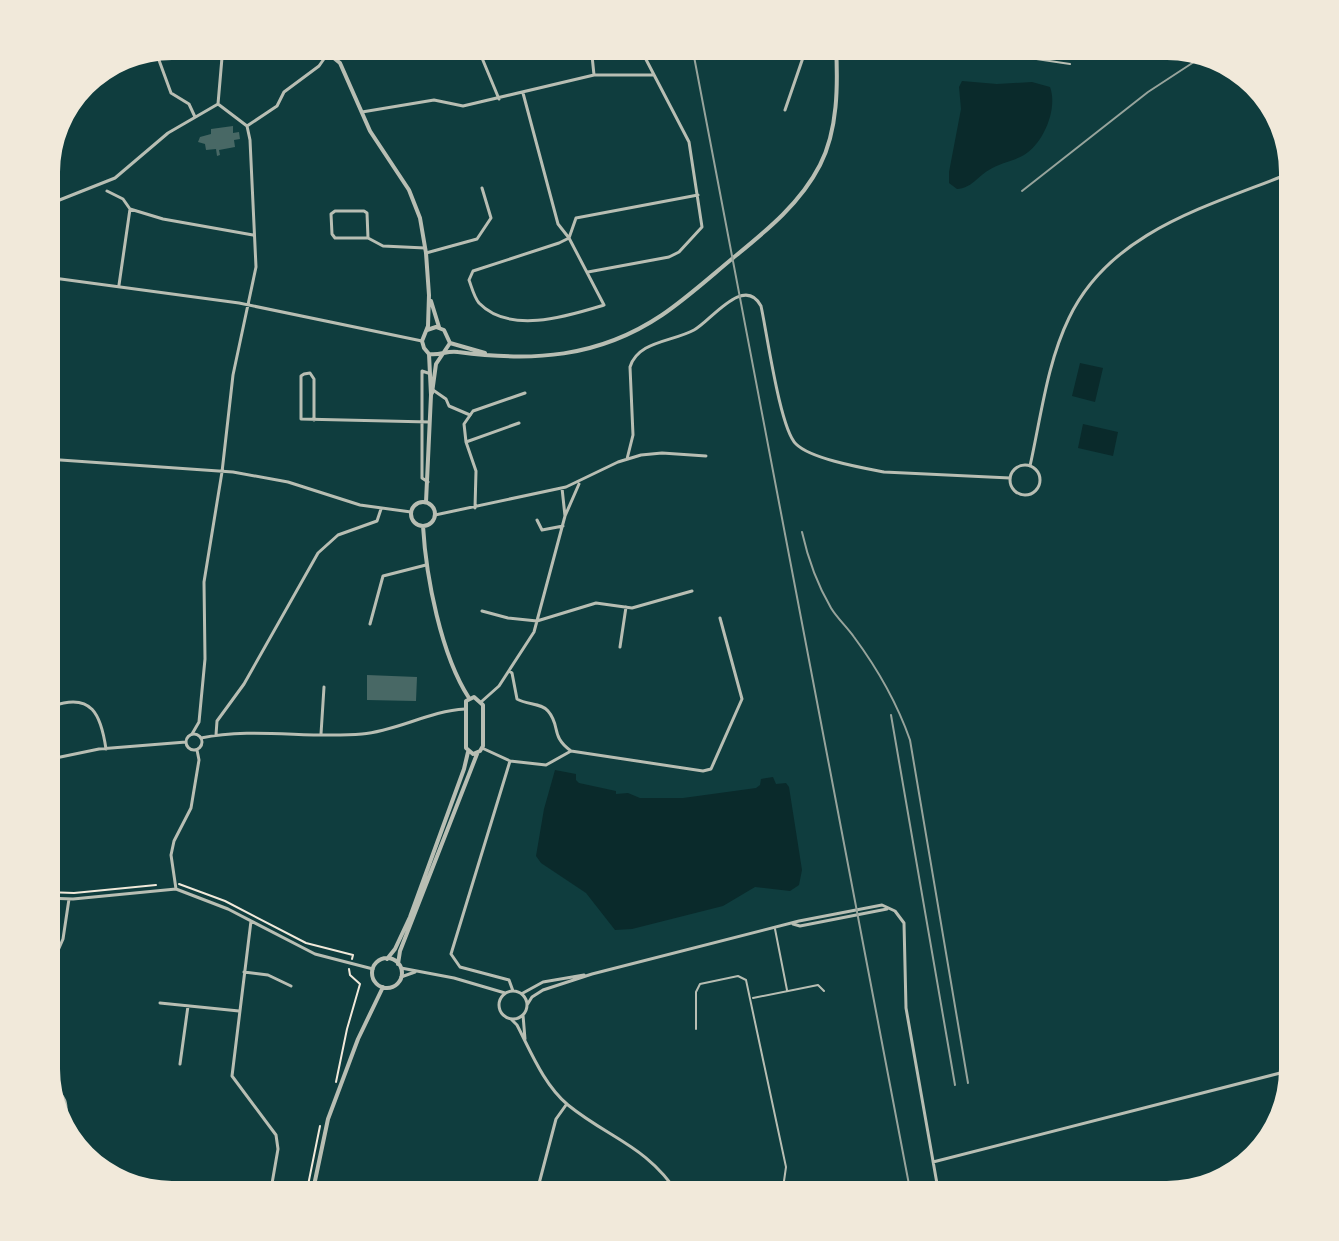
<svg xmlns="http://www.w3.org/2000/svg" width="1339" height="1241" font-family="Poppins,sans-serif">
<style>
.water{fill:#0a2a2b}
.building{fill:#486865}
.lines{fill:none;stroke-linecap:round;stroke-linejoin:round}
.path{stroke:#f1e9da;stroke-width:2}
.service{stroke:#b8beb3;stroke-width:2}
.pedestrian{stroke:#b8beb3;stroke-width:3}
.minor{stroke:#b8beb3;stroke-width:3}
.tertiary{stroke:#b8beb3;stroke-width:4}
.rail{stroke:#97a49c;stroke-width:2}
</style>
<rect width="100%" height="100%" fill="#0f3d3e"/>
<path class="water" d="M962,81L997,84L1032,82L1050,87C1058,108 1044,143 1024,155C1014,161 1000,163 989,170C977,177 972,188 957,189L949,183V172L961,109L959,87Z
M1080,363L1103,368L1095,402L1072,396Z
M1083,424L1118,432L1113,456L1078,448Z
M555,770L576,774V780L579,783L616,791V794L628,793L640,798H683L756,788L760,785L761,779L773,777L776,784L786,783L789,787L802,870L799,885L790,891L755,887L723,906L632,929L615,930L586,893L541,863L536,856L544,809Z"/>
<path class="building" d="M233,126V133L239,132L240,139L234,140L235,147L219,150L220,155L217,156L216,149L206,150L205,144L198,142L200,137L211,134V129Z
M367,675L417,677L416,701L367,700Z"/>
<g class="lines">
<path class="path" d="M179,884L225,901L306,943L353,955L352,959
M46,892L74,893L156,885
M336,1082L347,1029L360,984L350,975L349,969
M306,1195L320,1126"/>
<path class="service" d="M948,46L1070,64
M775,929L787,990
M753,998L818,985L824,991
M696,1029V992L700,984L738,976L746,980L786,1167L782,1195"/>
<path class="pedestrian" d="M433,390L446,399L449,406L470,415"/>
<path class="minor" d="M477,46L499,99
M591,46L594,75
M156,52L171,93L189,104L195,117
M523,93L558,224L569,238L604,305C568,316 510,335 479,303C474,297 472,288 469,280L473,271L559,243L569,238L576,218L698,195
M218,104L247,126
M785,110L807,46
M362,112L434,100L463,106L594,75H653
M247,126L277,106L284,92L319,66L333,46
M107,191L123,199L130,209L163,219L253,235
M46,196L57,201
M57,201L115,178L168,133L218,104L223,46
M368,238H335L332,234L331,214L335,211H364L367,213L368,238L383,246L425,248
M46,239L49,223L57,201
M426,253L477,239L491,218L482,188
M588,272L669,257L679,252L702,227L689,142L639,46
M46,277L239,303L422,341
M119,285L130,209
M314,420V379L310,373L304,374L301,376V419L429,422
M466,442L519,423
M46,459L233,472L288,482L360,505L411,512
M627,459L633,435L630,367C638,341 672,342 694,330C710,322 744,274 761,306C767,333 780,429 796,444C811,459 863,468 884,472L1010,478
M1010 480a15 15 0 1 1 30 0a15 15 0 1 1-30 0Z
M1030,466C1041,417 1047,363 1069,318C1111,230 1210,206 1293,172
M428,482L422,478V371L428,373
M562,488L565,516
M475,508L476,471L466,442L464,424L473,411L525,393
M435,515L566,487L618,462L641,455L662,453L706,456
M537,520L542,530L563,526
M482,611L508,618L537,621L596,603L632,608L692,591
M370,624L383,576L426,565
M620,647L626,607
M509,671L512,673L517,699C527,705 542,703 548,711C561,726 550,736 571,751L703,771L711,769L742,699L720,618
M481,702L499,686L534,632L565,516L579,484
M53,706C92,692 101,715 106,749
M186 742a8 8 0 1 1 16 0a8 8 0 1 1-16 0Z
M192,734L199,722L205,659L204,582L222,472L233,375L256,267L250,140L247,126
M321,734L324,687
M216,735L217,721L244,684L318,553L338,535L377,521L381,509
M201,738C253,727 309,739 362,734C397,731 429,711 465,709
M482,748L510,761L546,765L571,751
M46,760L99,749L186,742
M510,761L451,954L460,967L509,980L513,991
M176,889L171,855L174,841L191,808L199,760L197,750
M46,898L73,899L176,889L228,909L315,954L373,969
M251,921L232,1076L276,1135L278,1149L270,1195
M793,924L800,926L887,909
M401,968L454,978L505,993
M244,972L268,975L291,986
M401,977L415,972
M46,978L63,939L69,899
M499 1005a14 14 0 1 1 28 0a14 14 0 1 1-28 0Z
M523,993L543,982L584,975
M160,1003L239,1011
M527,1005L532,997L543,990L592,974L799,921L882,905L895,911L904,923L906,1008L939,1195
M523,1015L525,1039
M511,1019L517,1025C531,1052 544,1085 568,1105C610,1139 646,1145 679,1195
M180,1064L188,1006
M50,1086C67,1096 67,1103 66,1121
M933,1162L1292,1070
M536,1195L556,1119L566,1105"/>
<path class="tertiary" d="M319,46L340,63L370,131L409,190L420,218L426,253L429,295L428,326L422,341L424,348L429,354L431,395L426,502
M431,301L439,327
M427,330L436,327L444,330L450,343L436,364L432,393
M450,343L485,353
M429,354C440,356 447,350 458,352C532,362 598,358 662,315C687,298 710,277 733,258C766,231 800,204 820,165C838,130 838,85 836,46
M411 514a12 12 0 1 1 24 0a12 12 0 1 1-24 0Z
M423,526C426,577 441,655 469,698
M474,697L483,705V746L480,751L473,754L466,748V701Z
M372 973a15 15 0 1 1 30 0a15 15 0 1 1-30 0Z
M387,959L395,949L410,917L464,769L468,752
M398,964L400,951L477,754
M312,1195L328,1119L358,1039L383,987"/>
<path class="rail" d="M692,46L911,1195
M1022,191L1148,92L1200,58
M802,532C808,559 817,584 831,608C837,618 847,627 854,637C877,668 897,703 910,740L968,1083
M891,715L955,1085"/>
</g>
<path d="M0 0H1339V1241H0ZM172 60H1167A112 112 0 0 1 1279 172V1069A112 112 0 0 1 1167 1181H172A112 112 0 0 1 60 1069V172A112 112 0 0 1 172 60Z" fill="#f1e9da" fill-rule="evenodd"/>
</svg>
